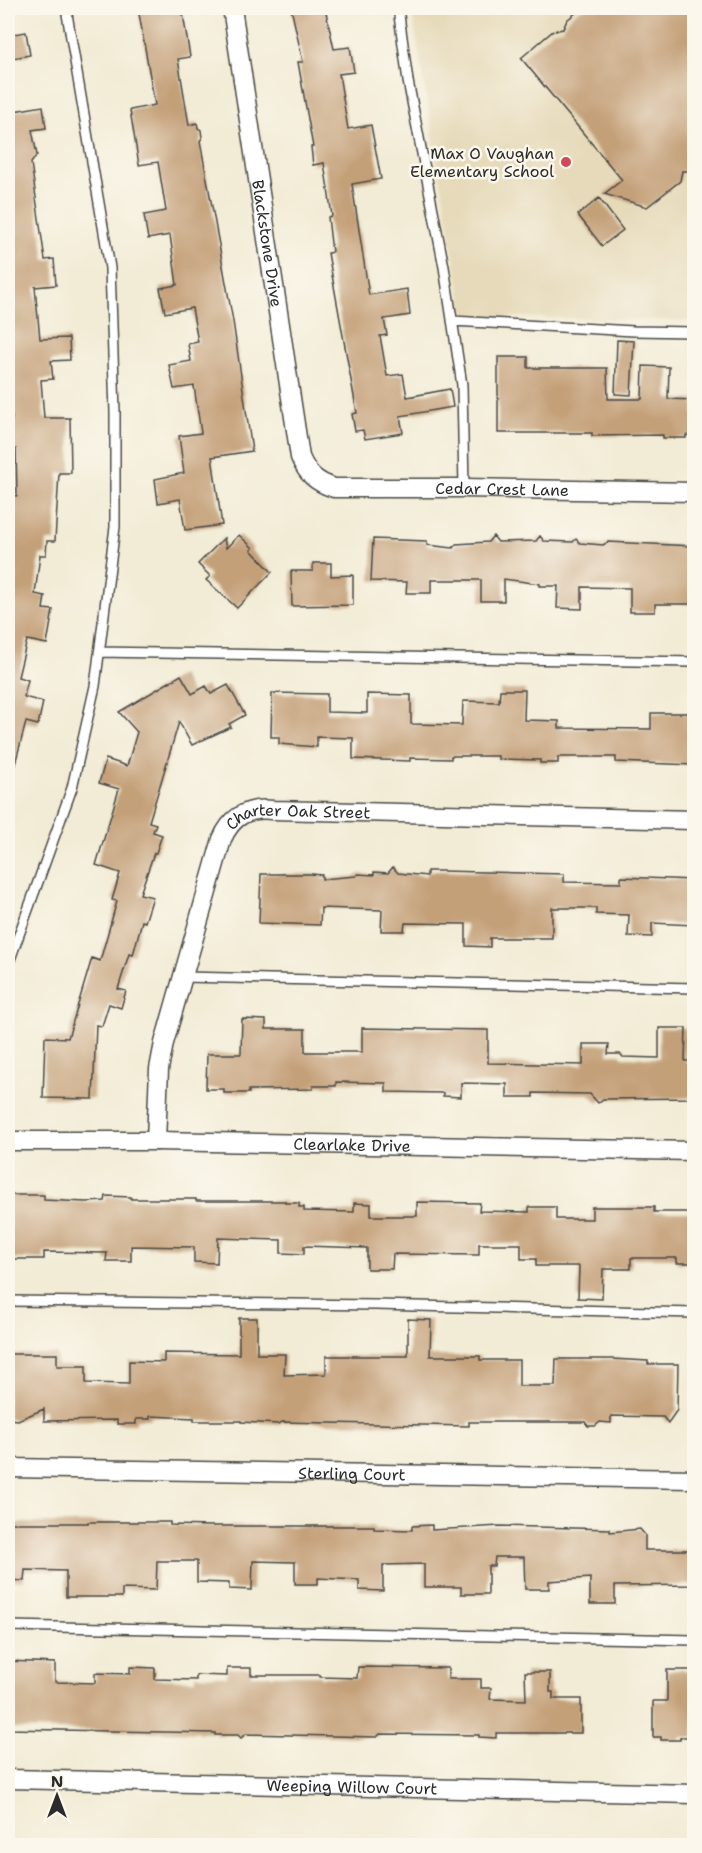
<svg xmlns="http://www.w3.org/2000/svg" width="702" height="1853" font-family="'Shantell Sans',sans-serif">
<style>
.built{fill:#e6daba}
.building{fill:#c4a079}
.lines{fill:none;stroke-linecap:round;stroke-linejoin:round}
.lane-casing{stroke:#494845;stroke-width:12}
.street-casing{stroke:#494845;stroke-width:21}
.lane{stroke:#fff;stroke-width:9}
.street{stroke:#fff;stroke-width:18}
.poi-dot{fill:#d1495b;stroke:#fbf7ec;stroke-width:2}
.labels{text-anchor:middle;stroke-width:5;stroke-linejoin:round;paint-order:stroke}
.poi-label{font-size:16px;fill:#2b2b2b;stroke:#fbf7ec;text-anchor:end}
.street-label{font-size:16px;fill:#2b2b2b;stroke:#fbf7ec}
</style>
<rect width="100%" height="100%" fill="#fbf7ec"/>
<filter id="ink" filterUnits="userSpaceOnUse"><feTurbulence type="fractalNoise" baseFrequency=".0167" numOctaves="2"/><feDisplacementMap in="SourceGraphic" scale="12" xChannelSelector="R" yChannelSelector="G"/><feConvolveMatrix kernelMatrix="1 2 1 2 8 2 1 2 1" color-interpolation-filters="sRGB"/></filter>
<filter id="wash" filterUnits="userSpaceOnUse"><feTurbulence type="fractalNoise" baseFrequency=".008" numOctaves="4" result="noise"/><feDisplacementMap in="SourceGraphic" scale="24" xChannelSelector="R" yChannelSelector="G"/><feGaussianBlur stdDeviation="1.35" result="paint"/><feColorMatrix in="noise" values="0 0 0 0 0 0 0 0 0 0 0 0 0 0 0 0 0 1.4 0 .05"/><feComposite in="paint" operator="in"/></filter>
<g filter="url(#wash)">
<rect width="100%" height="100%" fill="#f2ecd6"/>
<path class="built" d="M411,8H694V321L464,316Z"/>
<g id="blocks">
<path class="building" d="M138,8H182L190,57L178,59L189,125L197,123L198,128L201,130L202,138L200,141L233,321L252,451L212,457L222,525L185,530L180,499L158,503L155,479L184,473L179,436L201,433L194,386L174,389L169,365L191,361L188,344L198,342L192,308L165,313L160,288L177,285L170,235L148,239L144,215L166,211L158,162L139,165L130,110L155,105Z
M291,8H325L334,49L350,47L354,72L339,74L348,129L371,125L381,179L352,184L369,295L407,289L410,315L384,319L387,335L380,336L387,376L403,374L407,397L450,389L453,407L400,416L403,433L365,439L363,430L355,431L352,414L357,413L328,253L332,252L328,217L332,216L324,163L313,165L311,147H313L298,62H303Z
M582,8H694V171H682L680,181L647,207L604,194L622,180L521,58L553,31L563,29L567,20Z
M26,32L30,55L8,59V35Z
M43,106L46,128L32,130L37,155L31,163L45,260L54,259L56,285L35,287L40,339L69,338L70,360L51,361L53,379L41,380L44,418H70L71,473H59L55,541H47L46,555H40L35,594L45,596L43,609L53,610L47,644L27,640L18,677L28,680L24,697L43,702L38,725L26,722L14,768L8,767V503L12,504V495L17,496L16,449H8V419H12L8,390V342L10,341L8,319V112Z
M599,198L623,230L602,246L578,215Z
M617,340L634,341L631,395L615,394Z
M498,357H528V368H607L608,399H642L643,366L669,367L668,399L694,400V436L686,435V438H663V435L592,436V433H498Z
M239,535L253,548L251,550L272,572L237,608L206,580L210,576L198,564L224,538L226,548Z
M493,536L498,542L536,541L540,536L544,541L573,542L576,539L580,543L603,545L608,542L694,546V604H655V612H630V588L582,587V609L557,608L558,586H540V584L504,579V601H481V580H431V593H406L407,582L371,581L373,539L427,541V545L453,548L456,544L488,542Z
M313,563H331V576L353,575V605L292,606L291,571H313Z
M181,675L192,694L206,686L211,694L228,685L245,715L229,724L231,727L192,745L179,722L149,822L156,824L153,832L162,835L156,853H154L140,894L153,897L145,922L142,921L133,955L129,954L118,989L126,991L121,1008L109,1004L102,1026L96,1025L93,1099L43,1098L45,1037L68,1038L92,958L100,961L117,901L112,900L120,873L96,865L119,789L99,783L106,759L127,766L137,732L119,712Z
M500,690H525L524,720L559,721V728L651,729V713H692V722H694V765L616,762V757H558V763H540V760L498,759V756H451V759L410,758V761L353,759V738L317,737V747L279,744V737H271L272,693L327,694V712L367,713V694L411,695V724L462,725L463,701L499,702Z
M393,867L398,873L427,876V871H441L564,874V882L621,883V877L694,880V925L652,923V937L628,936L629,915L596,914V908H552V938H490V947L466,946V924L405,923L404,931H381L382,910L321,908L320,925L259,923L261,874H311L322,875V879L356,876L358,874L374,875V872L388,873Z
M242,1019L266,1020V1029H305V1052H362V1028L488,1030V1063L583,1065V1044H609L608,1054H620L623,1057L659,1058V1028H686L685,1061H694V1098L603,1099L598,1103L590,1094L533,1093V1097H507V1084L461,1083V1097L443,1096V1093L386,1092V1083L336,1082V1086H313V1089L249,1090V1093H224V1089H206L207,1054H241Z
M8,1195H44V1200L86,1202L105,1201L106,1196L131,1197V1199H196V1201H285V1203H299V1207H304V1211L354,1212V1203L371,1204V1216H417V1202L480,1203L479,1211L529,1212V1207H556V1219H592V1207H654V1212H694V1263H677V1258H631V1269H603L602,1299L578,1298L579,1266H536V1259H521V1244H479V1255L393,1254L392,1269H367V1248L304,1246V1254L281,1253V1240L218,1238L217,1263L194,1262V1247L131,1246V1261H106L107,1253L44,1252V1259H8Z
M239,1318H257V1354H285L284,1375L326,1374V1356H408V1319L431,1320L430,1356H480V1360H519V1386H555L556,1359H612L648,1361V1364H678L677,1410L668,1423L663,1417L611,1416V1423L600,1422L595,1426H588L585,1422H469V1426L282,1422L279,1424L241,1422V1421H194V1418L150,1416V1419H136V1424H117V1420L44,1421V1409L18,1420L8,1419V1354H57V1366H86V1383L129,1384V1361L164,1362V1353L239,1354Z
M88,1522H170V1525L210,1526H374V1529L412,1530V1526L432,1525V1530L500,1526L610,1529V1532L640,1529L645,1535V1550H694V1585L615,1586V1604H590V1578L549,1581V1589H525L524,1557H495L494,1566H488V1594H461V1587H424V1564L383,1565V1591L359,1590V1580L318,1578V1584H295V1562L253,1561L252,1590L229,1589V1583L197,1582V1561H157L156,1590L122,1589V1597H66V1571L25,1570L24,1581L8,1580V1523H88Z
M8,1661L55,1663V1682L95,1683V1673L130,1674V1667L155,1668V1679L196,1680V1675L227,1676V1668H251V1675H320V1677L357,1678L358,1667L448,1668V1679H481V1688H491L490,1699L526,1700L525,1672H550V1692H553V1699H581V1733H496V1738L479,1737V1735L380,1734L377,1737L246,1734L241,1738L238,1735H215V1733L8,1729Z
M667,1670H694V1737H680V1740H661V1737H653V1701H667Z"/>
</g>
</g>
<g filter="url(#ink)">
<use href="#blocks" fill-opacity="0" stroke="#494845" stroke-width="1.5"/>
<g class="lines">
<defs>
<path id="lane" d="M398,8L408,81L444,267L462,385L464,488
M452,321L634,331L694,332
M99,652L694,662
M8,965L72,788L95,686L115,527V412L110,268L66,8
M183,977L694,988
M8,1301L376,1305L694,1313
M8,1626L694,1640"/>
<g id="street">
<path id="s1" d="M232,8L300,457C307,474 316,482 334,488H464L694,492"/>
<path id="s2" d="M8,1141H156L694,1151"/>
<path id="s3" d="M156,1141L159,1069L164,1043L222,839C232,816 248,807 273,810L694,820"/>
<path id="s4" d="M8,1468L694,1479"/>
<path id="s5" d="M8,1779L694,1794"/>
</g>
</defs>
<use href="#lane" class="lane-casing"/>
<use href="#street" class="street-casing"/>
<use href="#lane" class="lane"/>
<use href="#street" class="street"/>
</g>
</g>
<circle class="poi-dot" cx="566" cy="162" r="6"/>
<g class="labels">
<g class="poi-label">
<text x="554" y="159">Max O Vaughan<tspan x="554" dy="18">Elementary School</tspan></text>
</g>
<g class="street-label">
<text dy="6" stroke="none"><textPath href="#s1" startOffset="238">Blackstone Drive</textPath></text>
<text dy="6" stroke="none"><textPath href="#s1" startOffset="670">Cedar Crest Lane</textPath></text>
<text dy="6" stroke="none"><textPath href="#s3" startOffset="398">Charter Oak Street</textPath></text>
<text dy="6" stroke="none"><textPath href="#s2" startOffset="344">Clearlake Drive</textPath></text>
<text dy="6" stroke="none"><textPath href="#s4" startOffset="344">Sterling Court</textPath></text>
<text dy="6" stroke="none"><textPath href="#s5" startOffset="344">Weeping Willow Court</textPath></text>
</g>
</g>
<rect width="702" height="1853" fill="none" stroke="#fbf7ec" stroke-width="30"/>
<g transform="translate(57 1796)" stroke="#fbf7ec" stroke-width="4.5" paint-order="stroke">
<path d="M0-4.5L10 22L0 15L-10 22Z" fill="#2b2b2b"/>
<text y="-9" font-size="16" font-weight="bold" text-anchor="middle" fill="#2b2b2b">N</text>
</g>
</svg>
